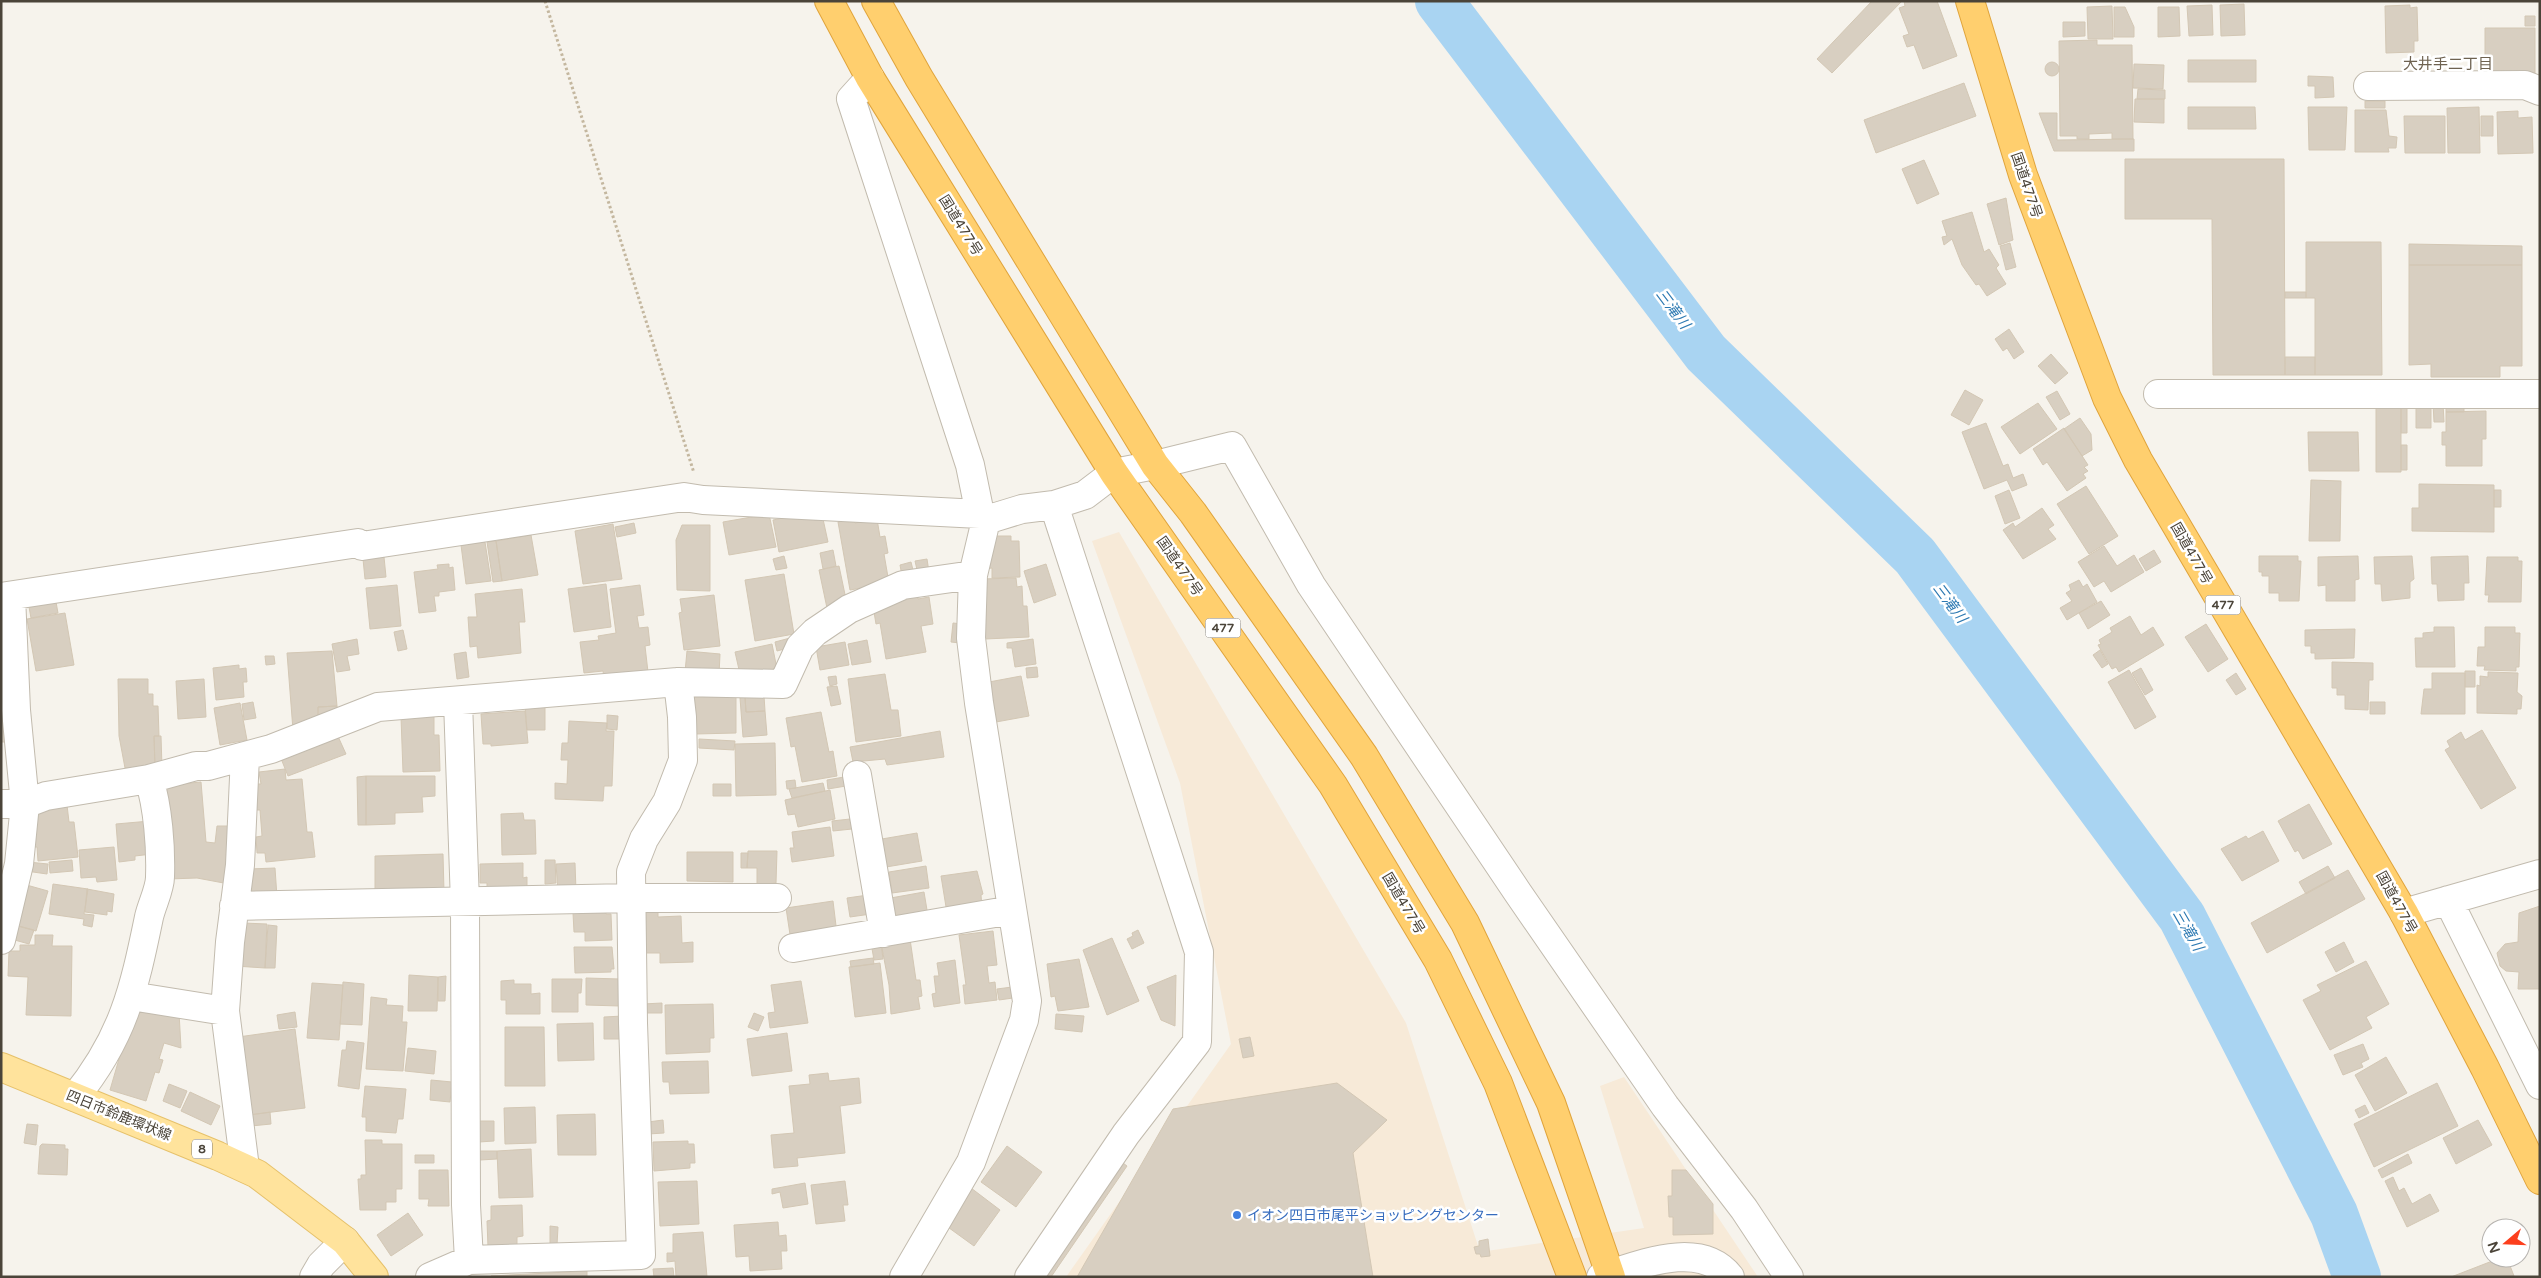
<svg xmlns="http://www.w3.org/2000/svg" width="2541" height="1278" font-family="'Varela Round','Noto Sans JP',sans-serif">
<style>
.commercial{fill:#f7ead8}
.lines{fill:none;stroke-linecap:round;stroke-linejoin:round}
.river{stroke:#a9d4f2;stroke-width:48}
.building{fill:#d8cfc1;stroke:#d3c7b4}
.minor-casing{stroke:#c2bbae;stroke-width:30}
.major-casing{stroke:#e6c16a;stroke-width:30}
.highway-casing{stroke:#e0a43c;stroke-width:30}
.path{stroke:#c4b79f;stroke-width:3;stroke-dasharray:2.5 2.5;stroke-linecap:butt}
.minor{stroke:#fff;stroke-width:28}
.major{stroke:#ffe39c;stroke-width:28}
.highway{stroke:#ffcf6e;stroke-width:28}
.shop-dot{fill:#3f7fe0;stroke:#fff;stroke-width:2}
.labels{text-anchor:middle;stroke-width:5;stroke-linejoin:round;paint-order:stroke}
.shield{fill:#fff;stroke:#817c74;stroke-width:1}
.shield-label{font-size:12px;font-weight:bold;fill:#4b4439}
.street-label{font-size:14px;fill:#4b4439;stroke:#fff}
.shop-label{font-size:14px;fill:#366cbe;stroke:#fff;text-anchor:start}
.neighbourhood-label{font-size:15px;fill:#6e6250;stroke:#fff}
.water-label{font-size:15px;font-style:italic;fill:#2e7ab2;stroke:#fff}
</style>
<rect width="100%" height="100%" fill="#f6f3ec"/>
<path class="commercial" d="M1119,532L1406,1023L1480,1252L1644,1228L1600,1086L1624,1077L1758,1277H1066L1231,1044L1180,783L1092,541Z"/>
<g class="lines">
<path class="river" d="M1439,1L1706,353L1915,556L2182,917L2334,1214L2357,1277"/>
</g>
<path class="building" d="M1872,1H1902L1832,73L1817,59Z
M1904,1H1937L1957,56L1923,69L1914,45L1907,47L1903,36L1909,34L1899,8L1905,6Z
M2244,4L2245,35L2221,36L2220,5Z
M2212,5L2213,35L2189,36L2187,6Z
M2410,5V8L2417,7L2418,41H2414V52L2386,53L2385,6Z
M2112,6L2113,39H2088L2087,7Z
M2114,7H2125L2134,27V37H2114Z
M2158,7H2179L2180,36L2158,37Z
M2525,16H2535V26H2525Z
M2063,22H2085V36L2063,37Z
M2485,28H2535V73L2485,74Z
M2097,40V45H2132L2133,139H2112V133L2089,134V139H2077V136H2060L2059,41Z
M2188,60H2256V82H2188Z
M2045 69a7 7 0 1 1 14 0a7 7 0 1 1-14 0Z
M2134,64L2164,65L2163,89L2133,88Z
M2308,76L2333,77L2334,97L2315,98V86H2308Z
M1964,83L1976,116L1876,153L1864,120Z
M2138,89L2165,90V99H2137Z
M2135,99H2164V123L2134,122Z
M2365,101H2385V108H2365Z
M2188,107H2255L2256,129H2188Z
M2308,107H2347L2345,150H2309Z
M2479,107L2480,153H2448L2447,108Z
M2355,110H2386L2389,136L2397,137L2396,148H2388L2389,152H2355Z
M2518,111V118L2532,117L2533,153L2498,154L2497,112Z
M2039,113H2057V140L2134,139V151H2054Z
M2404,116H2445V153H2405Z
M2481,116H2493V136H2481Z
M2125,159H2284L2285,375H2213L2212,219H2125Z
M1924,160L1939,194L1917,204L1902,169Z
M2006,198L2013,240L1999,245L1987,204Z
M1972,212L1984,252L1989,249L1999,265L1996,268L2006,284L1987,296L1979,284L1976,285L1962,265L1952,239L1944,245L1942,237L1947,236L1942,221Z
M2306,242H2381L2382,375H2315V298H2306Z
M2010,243L2016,267L2006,270L2000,246Z
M2409,244L2522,246V265H2409Z
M2409,265H2522V366H2500V377H2431V364L2409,365Z
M2285,292H2306V298H2285Z
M2009,329L2024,352L2014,359L2007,348L2003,351L1995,339Z
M2051,354L2068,373L2055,384L2038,366Z
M2285,357H2315V375H2285Z
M1965,390L1983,400L1969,425L1951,415Z
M2057,391L2070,414L2060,420L2046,397Z
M2038,403L2057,429L2020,454L2001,427Z
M2433,403H2443L2444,422H2434Z
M2376,405H2401V472H2376Z
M2416,406H2431V428H2416Z
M2446,406H2464V412H2446Z
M2401,407L2407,408V433H2401Z
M2486,411V439H2482V466H2446V445H2442V432H2446V412Z
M2080,418L2091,434L2092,450L2082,456L2064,429Z
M1986,423L2003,466L2008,464L2013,478L2023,474L2027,485L2012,491L2007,480L1984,489L1962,432Z
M2064,428L2088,465L2084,467L2088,471L2083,474L2086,478L2067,491L2047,462L2043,465L2033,449Z
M2308,432H2358L2359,471H2309Z
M2401,445H2407V470H2401Z
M2311,480L2341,481L2340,541H2309Z
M2419,484L2494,485V532L2412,531V508H2419Z
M2086,486L2118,536L2089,554L2057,504Z
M2009,490L2020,518L2005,524L1995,496Z
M2494,490H2501V507H2494Z
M2042,508L2054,525L2048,529L2056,539L2023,559L2003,530L2013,523L2015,527Z
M769,514L776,547L729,555L723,522Z
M798,515V519L813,516L814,520L823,519L828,542L779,552L773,520Z
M854,519L855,523L877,519L880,537L885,536L888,553L884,554L889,583L850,590L838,522Z
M634,523L636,533L617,537L615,527Z
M613,524L622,579L583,584L575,531Z
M682,525H710V591L677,590L676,540Z
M531,535L538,575L502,581L496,541Z
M995,536H1011V541H1019L1020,577L992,578V568L983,569L992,543H995Z
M496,541L502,581L493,582L487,542Z
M485,542L491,581L466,584L461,545Z
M2104,546L2117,566L2134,555L2144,572L2111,592L2104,581L2094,587L2078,562Z
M833,550L836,566L823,569L820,553Z
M2154,550L2161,562L2146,571L2139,559Z
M784,556L787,568L776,570L773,559Z
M2259,556H2298V561H2301L2299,601H2279V593H2269V576H2262V572H2259Z
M2358,556L2359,579L2355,580V601H2326V585L2318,586V557Z
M2412,556L2414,579L2410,582V598L2382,601L2381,584H2375L2374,557Z
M2468,556L2469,583H2464V600L2438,601L2437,584H2432L2431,557Z
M384,557L386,577L365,579L363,559Z
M2487,557H2518V561H2522L2521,602H2488L2489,595H2485Z
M927,559L929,572L918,574L915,561Z
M911,562L914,574L902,576L900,565Z
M449,564V568L453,567L455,590L439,592V596H434L436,611L419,613L414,572L438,569L437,565Z
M1046,564L1056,595L1034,603L1024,571Z
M839,566L847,604L827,608L819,570Z
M784,574L794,634L755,641L745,580Z
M1016,578L1017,587L1022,586L1023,606H1027L1029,637L985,639L982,579Z
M2079,580L2083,587L2087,584L2097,602L2067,620L2060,608L2072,601L2066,593L2071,590L2069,585Z
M606,584L611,627L574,632L568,589Z
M397,585L401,626L370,629L366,588Z
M640,585L644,615L637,616L639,628L648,627L650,645L645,646L648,672L604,678L603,671L584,673L580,642L599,640L598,636L616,633L610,589Z
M522,589L525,622H519L521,653L478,658L477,646L470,647L468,617H477L475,594Z
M714,595L720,646L684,650L679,613L682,612L680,599Z
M918,596V599L929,597L933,624L921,626L926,652L886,659L880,623L876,624L874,612L879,611V607L887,602Z
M2101,601L2110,615L2088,629L2079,613Z
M56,602L58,613L31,618L29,607Z
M65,613L74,665L36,671L27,619Z
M2130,616L2141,635L2153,627L2164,645L2119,672L2116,667L2112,669L2098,645L2101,644L2099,640L2112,632L2110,628Z
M953,623L962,624L960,643L951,642Z
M2206,624L2228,659L2208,672L2185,637Z
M2434,627H2454L2455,667H2416L2415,638H2423V633L2434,632Z
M2485,627H2515V633H2520L2519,667H2516V671L2484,670L2485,666H2477L2478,647H2485Z
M2355,629L2354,658L2315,659V653H2311V646H2305V630Z
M403,630L407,649L398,651L394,632Z
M790,638L792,647L777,651L775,642Z
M357,639L359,654L347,656L350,670L337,672L332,644Z
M1033,639L1036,664L1015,667L1012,648H1007V643Z
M867,640L871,662L852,665L848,644Z
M845,642L849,665L820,670L816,647Z
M772,644L777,669L755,674H740L735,652Z
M2100,650L2108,664L2102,668L2093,655Z
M332,651L337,706L318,707V720L293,730L287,653Z
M687,651L720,654L719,675L685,672Z
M466,652L469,677L457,679L454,654Z
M265,656H274L275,664L266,665Z
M2332,662L2373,663V680H2369L2368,710L2345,709V695H2337V688H2332Z
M239,665V669L246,668L247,682H243L244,697L216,700L213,668Z
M1037,667L1038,677L1027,678L1026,668Z
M2141,668L2153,690L2145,695L2132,673Z
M2129,670L2156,717L2135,729L2108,682Z
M2465,671H2475V687H2465Z
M2488,672L2518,673L2517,692L2522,696L2521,709H2517V714L2477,713V685L2480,686V676L2488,677Z
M2236,673L2246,689L2236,695L2226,680Z
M2432,673H2465V714H2421L2424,689H2432Z
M885,674L891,710H898L901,736L856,742L848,679Z
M836,676L837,684L830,686L828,677Z
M1021,676L1029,716L996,722L989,682Z
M118,679H148V694H153V706H158L159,736H154L155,767L125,768L119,736Z
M204,679L206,717L178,719L176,681Z
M837,686L841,704L831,706L827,687Z
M736,693V733L695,734L693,694Z
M764,696L765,711L746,712L745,697Z
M745,697L746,712L765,711L767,735L743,737L740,698Z
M253,702L256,718L244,720L242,704Z
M2370,702H2385V714H2370Z
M240,703L247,740L220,745L214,708Z
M525,705H545V730H527Z
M337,706L338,712L318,720V707Z
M525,711L528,743L491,746V744H483L481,714Z
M821,712L829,752L833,751L837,776L802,782L795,746L791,747L786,718Z
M607,715L618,716L617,730L607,729Z
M434,716V735H439L440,771L403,772L401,717Z
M1,718H8V742H1Z
M569,721L607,723L606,731H614L612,786H604L603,801L555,799V783L567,784L568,760H561L562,743H568Z
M2482,730L2516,788L2481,809L2445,750L2450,747L2447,741L2461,732L2465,740Z
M940,731L944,757L887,765L885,759L853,762L850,747Z
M336,732L346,754L288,776L280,756Z
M154,736H161L162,767H155Z
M699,739L735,741L734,750L699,748Z
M775,743L776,795L736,796L735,744Z
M285,769L286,780L302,779L307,832H312L315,857L266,862L265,853H257L256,837L262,836L260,810H256L254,784H261L259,772Z
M366,776H435V796L422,797L423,812L395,813V824L366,825Z
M366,776V825H358L357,777Z
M844,777L846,786L828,789L827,780Z
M795,780L796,788L787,789L786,781Z
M201,782L206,842L215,843L217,826H235L229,884L197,878L168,879L159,786Z
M823,783L825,791L792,798L789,789Z
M713,784H731V796H713Z
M830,790L835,819L798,827L795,814L788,815L785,800Z
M2309,804L2332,844L2303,859L2298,850L2295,852L2278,821Z
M67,805L69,822H74L78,857L38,861L37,847H34L33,808Z
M523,813L524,820H535L536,854L502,855L501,814Z
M850,819L852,829L833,831L832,821Z
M150,821L152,854L135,856V860L119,862L116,824Z
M830,827L834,856L792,862L790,848H794L792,832Z
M2263,831L2279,861L2242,881L2221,849L2246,836L2248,839Z
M917,833L922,861L880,868L876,840Z
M114,847L117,880L97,882L96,877L81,878L79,850Z
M748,851H777L776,883L757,885V868H747Z
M687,852H733V882L687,881Z
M741,853H748L747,868H741Z
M443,854L444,892L375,894V856Z
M72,860L73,871L50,873L49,862Z
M545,860H555L556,883L545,884Z
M28,862L48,864L47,874L26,871Z
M523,863V878L527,877V890H487V883H480V864Z
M575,863L576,891L558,892L556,864Z
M926,866L929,888L892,893L889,872Z
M2328,866L2335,878L2306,894L2299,882Z
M275,868L277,897L251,899L249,869Z
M2348,870L2365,899L2267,953L2251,923Z
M977,871L983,894L981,895L982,908L947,913L941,876Z
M23,884L48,891L36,931L14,925Z
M53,884L88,889L84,914L94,915L92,927L83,925L84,919L49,914Z
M87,889L114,894L112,912L107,911V915L85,912Z
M924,892L928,916L893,922L885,899Z
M868,895L871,914L850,917L847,898Z
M833,901L837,934L791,941L786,908Z
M2540,906V989H2518L2519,972L2506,971L2500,966L2497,953L2505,944L2518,942L2519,913Z
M645,909H658V917L681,916L682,943L693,942V962L660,963V953H641Z
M606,912V914H611L612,940L585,941V932H574L573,913Z
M243,923L267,924L265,968L235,966Z
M15,925L34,930L29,944L11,939Z
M268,925L277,926L275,968H265Z
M1138,930L1144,943L1132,949L1127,939L1133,936L1132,933Z
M993,931L997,965L987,966L989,983L995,982L997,1000L965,1004L963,985H966L959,935Z
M35,935H53L52,946H72L71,1016L26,1015L28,977L8,976L9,951H20V945H35Z
M1112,938L1139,1001L1107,1015L1083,950Z
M910,939L916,980H920L922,996L918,997L920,1009L891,1014L889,985L881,943Z
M881,942L883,959L874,960L871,943Z
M2344,942L2354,962L2336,972L2325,952Z
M574,947H612L614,969H611V972L575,973Z
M873,958L874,964L851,967L850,961Z
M1079,959L1089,1007L1058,1011L1055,996L1051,997L1047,964Z
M955,960L960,1003L934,1007L932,994L936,993L934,976H939L937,963Z
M2366,961L2389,1004L2366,1017L2372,1028L2330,1050L2303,1000L2321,991L2317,985Z
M880,963L886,1013L855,1017L849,967Z
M409,975L438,977L437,1011H408Z
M1176,975L1175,1026L1161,1020L1147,987Z
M446,976L445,1001H438V977Z
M586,978L620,979V1006L586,1005Z
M552,979H582L581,993H578V1012H552Z
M514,980V984H531V994L540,993V1014H506V1000H501V981Z
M801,981L808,1023L770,1028L768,1013L775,1012L771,985Z
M343,982L364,984L362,1025L340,1024Z
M312,983L343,985L339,1040L307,1038Z
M1012,987L1013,998L999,1000L997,989Z
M371,997L387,999L386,1005L403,1006L402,1022H407L403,1071L366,1069Z
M662,1003V1013H643V1004Z
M135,1004L179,1012L181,1048L164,1043L159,1059L163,1060L159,1073L155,1072L146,1101L110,1090Z
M713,1004L714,1038H710V1052L666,1054L665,1005Z
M295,1012L297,1027L279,1029L277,1015Z
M754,1013L764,1017L758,1031L748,1027Z
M1056,1014L1084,1016L1082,1032L1055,1029Z
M623,1016L624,1039H604V1017Z
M593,1023L594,1060L558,1061L557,1024Z
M505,1027H544L545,1086H505Z
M295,1029L305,1108L248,1115L238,1037Z
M787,1033L792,1071L752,1076L747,1039Z
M1250,1037L1254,1056L1243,1058L1239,1039Z
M347,1041L364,1043L359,1089L338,1086L342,1050H346Z
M2363,1044L2369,1059L2361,1063L2363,1067L2343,1075L2334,1055Z
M408,1048L436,1051L434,1074L405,1071Z
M2386,1057L2407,1093L2375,1111L2355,1075Z
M708,1061L709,1093L670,1094L669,1082H663L662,1062Z
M828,1073L829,1081L859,1078L861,1103L840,1106L845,1153L797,1158L798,1166L774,1168L771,1135L794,1133L789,1086L810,1084L809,1075Z
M431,1080L452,1082L450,1102L430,1100Z
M1337,1083L1387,1120L1353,1153L1373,1277H1077L1173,1109Z
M2437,1083L2458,1126L2374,1167L2354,1124Z
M169,1084L187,1091L180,1108L163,1101Z
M365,1086L406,1089L403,1119H398L396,1133L366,1131V1117H362Z
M190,1092L220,1106L211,1125L181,1111Z
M2365,1105L2369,1113L2359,1118L2355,1110Z
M535,1107L536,1143L505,1144L504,1108Z
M270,1112L271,1124L251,1126L250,1115Z
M595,1114L596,1155H558L557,1115Z
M663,1120L664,1133L648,1134V1122Z
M2478,1120L2492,1145L2456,1164L2443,1138Z
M479,1121H494V1141L479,1142Z
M27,1124L38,1125L36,1145L24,1143Z
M365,1140H382V1144H402V1189H396V1202H386V1210H360L358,1179H361V1175H366Z
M688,1141V1144H694L695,1163H690V1168L654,1171L653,1142Z
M42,1144L65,1145V1149H68L67,1175L38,1174L40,1146Z
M1007,1146L1042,1172L1016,1207L981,1182Z
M531,1149L533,1197L499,1198L497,1151Z
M480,1151H497V1159L480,1160Z
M2408,1154L2412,1163L2382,1178L2378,1170Z
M415,1155H434V1163H415Z
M1123,1163L1127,1166L1051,1277H1045Z
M419,1170H448L449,1206H428L429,1199H419Z
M1672,1170H1686L1713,1204V1234L1673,1235V1217H1669L1668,1196H1672Z
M2393,1177L2399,1191L2404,1188L2412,1204L2430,1194L2439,1211L2407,1227L2385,1181Z
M697,1181L699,1224L660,1226L658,1182Z
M845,1181L848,1205H843L845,1221L816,1224L811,1185Z
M805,1183L808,1204L783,1208L780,1192L772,1194V1189Z
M971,1188L1000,1210L974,1246L945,1225Z
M522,1205L523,1236L517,1237V1246L488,1247L487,1221L491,1220V1206Z
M408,1213L423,1235L391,1256L377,1235Z
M778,1222L779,1236L786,1235L787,1251H781L782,1269L750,1271L749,1256L736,1257L734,1225Z
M550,1226L558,1227L557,1245H550Z
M703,1232L707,1277H676L675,1261L667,1262V1253H673V1234Z
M1488,1239L1490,1256L1481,1257L1480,1254H1476L1474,1247L1479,1246V1241Z
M2500,1258H2507L2514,1276L2451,1277Z
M673,1268L674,1277H654L653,1269Z
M587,1271V1277L491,1276Z"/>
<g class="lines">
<defs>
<path id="minor" d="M870,78L851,99L970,465L980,514L986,520
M2368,86L2525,85L2540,91
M2158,394H2540
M986,520L1022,509L1054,505L1085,495L1114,473L1155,465L1232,446L1311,585L1518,893L1665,1106L1744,1209L1789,1277
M1,597L358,543L362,546L684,497L703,500L980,514
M458,701L465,903L466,1205L469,1260
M857,775L884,933
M1,804H25L46,796L149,779L196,766H208L271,749L378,707L678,682L783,684L800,647L815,632L849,609L903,585L973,575
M2448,900L2540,1085
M234,906L631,898H777
M2404,913L2540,874
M1,940L19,864L25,804L16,710L11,596
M793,948L1012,910
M131,996L225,1011
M75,1097C123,1038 134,990 149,917C152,904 160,889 160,877C161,847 158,807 149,779
M245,1168L225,1011L230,942L240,865L245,756
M314,1277L321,1265L345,1241
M430,1277L469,1260L641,1255L633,1023L631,872L644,839L667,802L683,760L682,717L678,682
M904,1277L971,1162L1024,1020L1027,1001L979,703L971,638L973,575L986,520
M1029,1277L1126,1134L1197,1042L1199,952L1054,505
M1601,1277C1640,1265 1700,1239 1730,1277"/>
<path id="major" d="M1,1067L218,1156L257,1174L345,1241L374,1277"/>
<path id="highway" d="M829,1L870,78L1114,473L1333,785L1438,960L1498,1083L1572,1277
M876,1L919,78L1155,465L1193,513L1364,756L1465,923L1551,1103L1611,1277
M1970,1L2023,175L2107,398L2138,460L2404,913L2485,1068L2540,1180"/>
</defs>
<use href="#minor" class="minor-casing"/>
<use href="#major" class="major-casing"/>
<use href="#highway" class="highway-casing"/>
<path class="path" d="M545,1L694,473"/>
<use href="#minor" class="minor"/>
<use href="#major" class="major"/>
<use href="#highway" class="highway"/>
</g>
<circle class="shop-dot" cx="1237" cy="1215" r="5"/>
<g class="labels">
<g class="shield">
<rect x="2205.5" y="595.5" width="35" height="19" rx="4"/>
<rect x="1205.5" y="618.5" width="35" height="19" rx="4"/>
<rect x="192" y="1139.5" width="20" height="19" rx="4"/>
</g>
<g class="shield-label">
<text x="2223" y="609">477</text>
<text x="1223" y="632">477</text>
<text x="202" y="1153">8</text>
</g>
<g class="street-label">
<text transform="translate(2027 185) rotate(71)" y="5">国道477号</text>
<text transform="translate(961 225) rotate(58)" y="5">国道477号</text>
<text transform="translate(2192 553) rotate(60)" y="5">国道477号</text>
<text transform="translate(1180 566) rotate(55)" y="5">国道477号</text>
<text transform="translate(2397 902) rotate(61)" y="5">国道477号</text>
<text transform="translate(1404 903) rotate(59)" y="5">国道477号</text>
<text transform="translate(119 1115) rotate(22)" y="5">四日市鈴鹿環状線</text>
</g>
<g class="shop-label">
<text x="1247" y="1220">イオン四日市尾平ショッピングセンター</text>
</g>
<g class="neighbourhood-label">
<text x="2448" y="69">大井手二丁目</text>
</g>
<g class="water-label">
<text transform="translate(1673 309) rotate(53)" y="5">三滝川</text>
<text transform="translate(1950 603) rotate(53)" y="5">三滝川</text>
<text transform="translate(2188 930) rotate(60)" y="5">三滝川</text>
</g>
</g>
<rect width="2541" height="1278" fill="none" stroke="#4b4439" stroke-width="5"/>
<g transform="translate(2506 1243) rotate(251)"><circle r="24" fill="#ffffff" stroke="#b7b4b0"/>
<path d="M0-4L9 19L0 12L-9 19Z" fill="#fc3f1d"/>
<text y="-8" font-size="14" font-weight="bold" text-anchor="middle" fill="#4b4439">N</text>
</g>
</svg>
